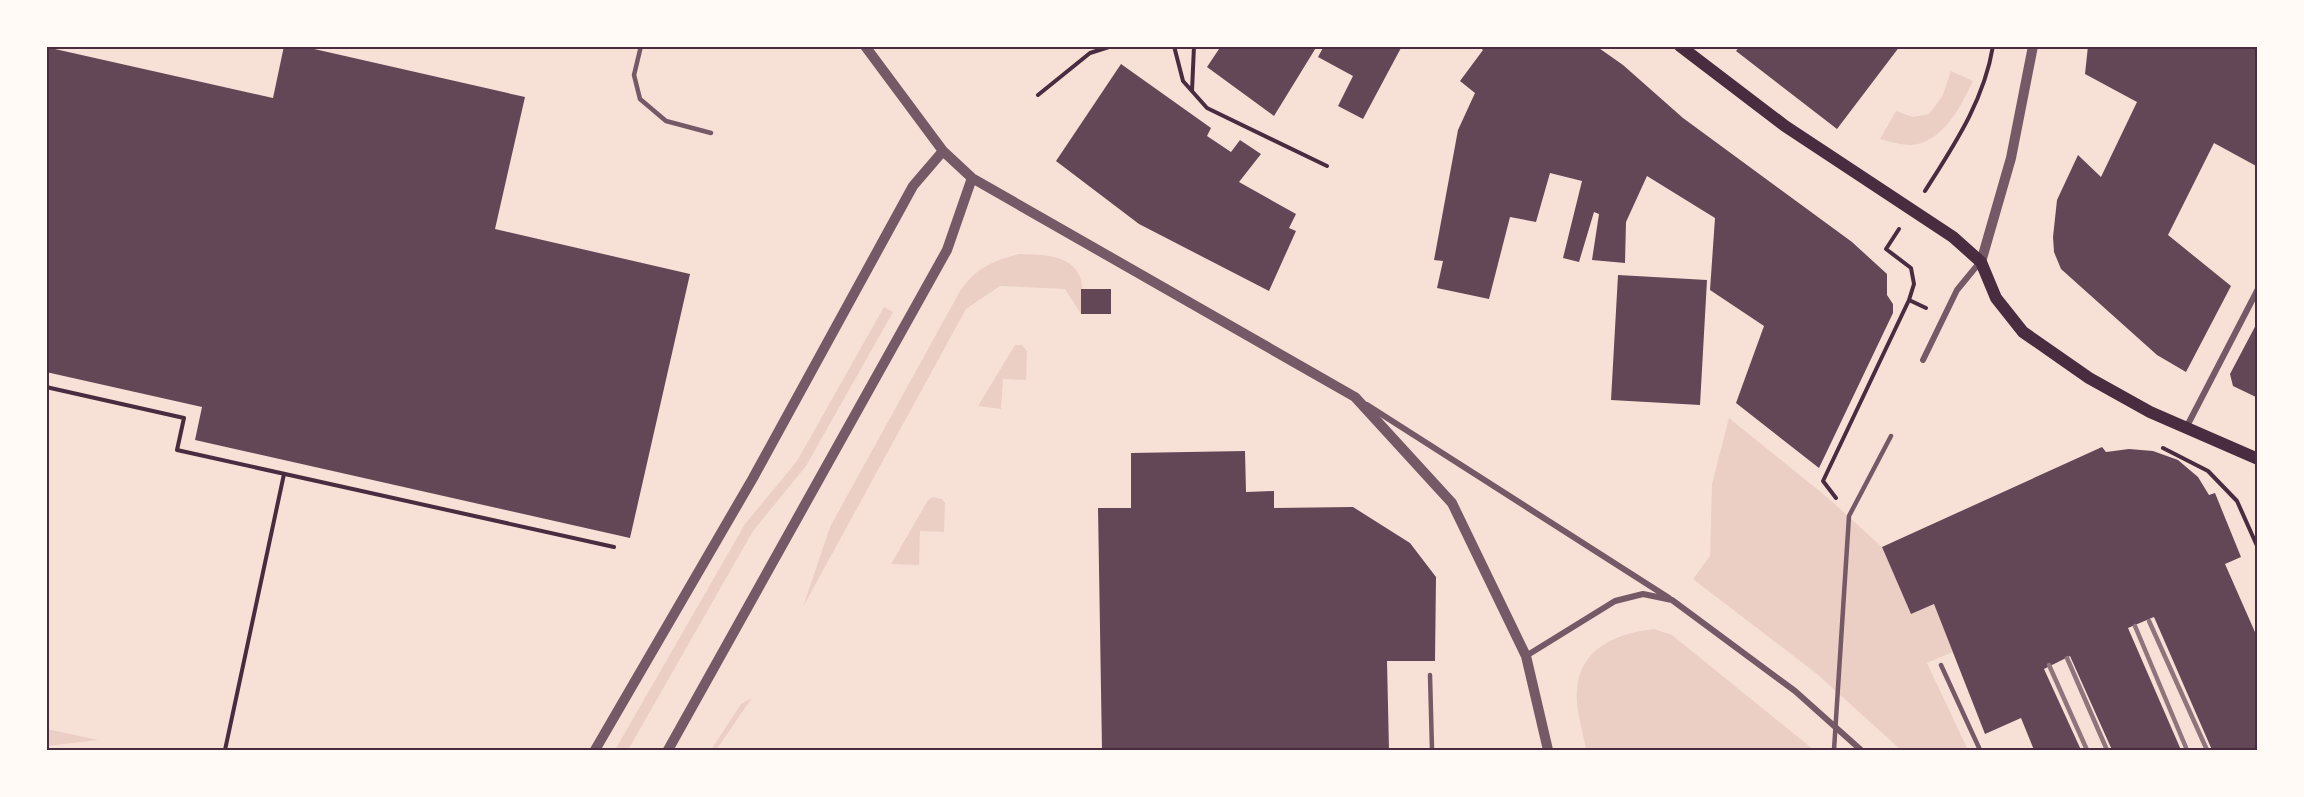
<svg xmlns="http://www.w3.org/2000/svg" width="2304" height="797" font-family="Arial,sans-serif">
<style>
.green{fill:#ebcfc5}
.building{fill:#644757}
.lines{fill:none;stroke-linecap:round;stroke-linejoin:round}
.path{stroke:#4a2c40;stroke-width:4}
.service{stroke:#755966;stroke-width:4.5}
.minor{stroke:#755966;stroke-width:6}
.tertiary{stroke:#755966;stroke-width:10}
.secondary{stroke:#4a2c40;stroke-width:12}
.rail{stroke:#8f747c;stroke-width:4.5}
.neatline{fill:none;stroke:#4a2c40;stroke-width:2}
</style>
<rect width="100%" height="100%" fill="#f7e1d7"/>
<path class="green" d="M1951,71L1973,81C1962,104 1946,137 1918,144C1906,147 1892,142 1880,139L1896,111L1913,117L1929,114L1942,97Z
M1019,254C1041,255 1073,253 1081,280C1084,289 1081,304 1081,314L1065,289L1000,286L966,309L803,607L830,527L960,291C976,268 992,261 1019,254Z
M884,307L893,312L806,466L753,531L628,750H615L745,524L797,461Z
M1015,345H1022L1027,351L1026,380L1003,379L1001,409L978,406Z
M1729,418L1828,498L1882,547L1911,614L1934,604L1953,652L1927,663L1968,750H1901L1817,674L1693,579L1710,556L1712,484Z
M933,497L942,499L945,503L944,532L920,531L919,565L891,564L928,500Z
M1654,629L1672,635L1814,750H1586C1583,731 1575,709 1577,690C1580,648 1617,633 1654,629Z
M752,698L716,750H711L741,704Z
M47,729L98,740L47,746Z"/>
<path class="building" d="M284,46H301L525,97L495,229L690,274L630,538L195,440L202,407L46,372V47L273,98Z
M1221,46H1317L1274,116L1207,67Z
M1324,46H1402L1363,119L1338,106L1353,76L1318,57Z
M1478,46H1596L1623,65L1683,118L1852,242L1887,274V295L1893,304V313L1819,468L1736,403L1764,326L1710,290L1715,218L1647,176L1626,222L1625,263L1592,260L1599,214L1594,212L1579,262L1563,258L1582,181L1550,173L1536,222L1510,217L1489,299L1437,288L1443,261L1434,260L1458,130L1475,93L1460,81L1483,50Z
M1740,46H1900L1837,129L1736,51Z
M2088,46H2258V167L2214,143L2168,235L2231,286L2186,372L2157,355L2061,269L2054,252L2053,237L2057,200L2078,155L2101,177L2137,102L2085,74Z
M1121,64L1211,128L1207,136L1231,152L1240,140L1261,154L1239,182L1296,214L1289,228L1296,231L1269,291L1139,224L1056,161Z
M1618,275L1707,280L1700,405L1611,400Z
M1081,289H1111V314H1081Z
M2258,321V398L2233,386L2230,374Z
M2102,447L2106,452L2129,449L2153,451L2178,460L2198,477L2209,495L2215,493L2241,557L2225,564L2258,639V750H2212L2154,617L2128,628L2181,750H2112L2070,656L2044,669L2081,750H2034L2021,718L1985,734L1934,604L1911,614L1882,547Z
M1245,451L1246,492L1274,491V508L1353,507L1410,543L1436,577L1435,661H1387L1389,750H1102L1098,508H1131V453Z"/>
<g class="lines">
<path class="path" d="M1174,46L1183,81L1207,108L1327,166
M1192,91L1194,46
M1038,95L1090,53L1112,46
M1925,191C1954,145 1984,101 1993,46
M1899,229L1886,249L1911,268L1914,284L1909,300L1926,308
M46,387L184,418L177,450L614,547
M2163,448L2208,471L2237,501L2258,548
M1836,498L1823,481L1909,300
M225,750L284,474"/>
<path class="service" d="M641,46L634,75L640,99L666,121L711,133
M1941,665L1980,750
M1430,675L1432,750
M1834,750L1849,516L1891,436"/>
<path class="minor" d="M1923,360L1957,290L1980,262
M1367,405L1669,598
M2186,428L2258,289
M1526,656L1615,601L1643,594L1672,600L1795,691L1861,750"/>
<path class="tertiary" d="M865,46L943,151L972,178L1355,397L1452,503L1526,656L1548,750
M1981,262L2011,158L2033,46
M595,750L753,478L913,186L943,151
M668,750L947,250L972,178"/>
<path class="secondary" d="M1680,46L1785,126L1953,237L1981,262L1996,298L2023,332L2089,378L2150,412L2258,459"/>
<path class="rail" d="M2149,621L2207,750
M2135,626L2187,750
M2067,658L2107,750
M2049,665L2087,750"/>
</g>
<rect width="2304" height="797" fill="none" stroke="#fffaf5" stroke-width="96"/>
<rect x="48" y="48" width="2208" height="701" class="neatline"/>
</svg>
